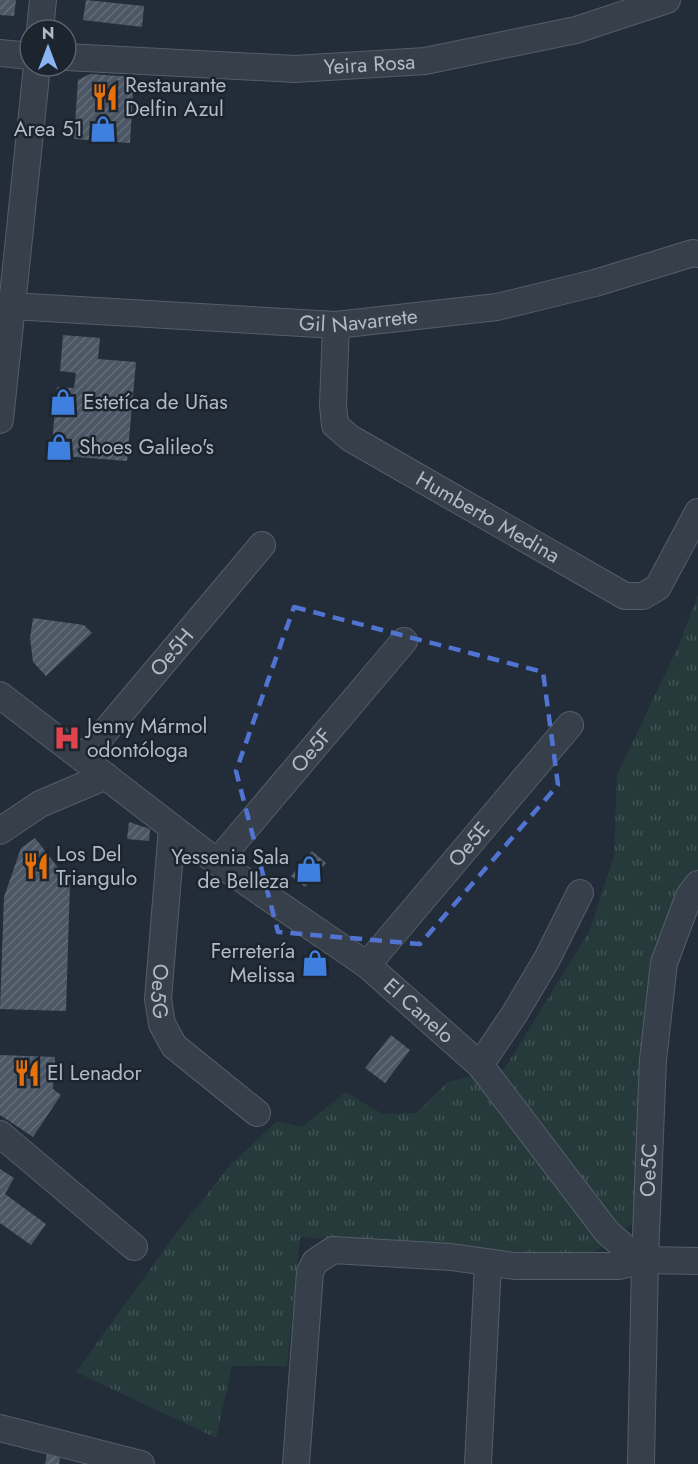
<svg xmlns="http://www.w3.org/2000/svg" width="698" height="1464" font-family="Jost,sans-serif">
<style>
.grass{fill:url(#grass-tufts)}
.building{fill:url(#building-hatch)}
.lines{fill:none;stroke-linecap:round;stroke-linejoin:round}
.minor-casing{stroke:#555d68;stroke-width:28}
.minor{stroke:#373f4a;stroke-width:26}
.marked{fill:none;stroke:#5174d2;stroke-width:4.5;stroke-dasharray:12 8;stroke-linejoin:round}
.labels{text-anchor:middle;stroke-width:5;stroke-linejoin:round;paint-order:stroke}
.street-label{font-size:21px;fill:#b2bac6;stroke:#1c242e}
.poi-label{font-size:21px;fill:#b2bac6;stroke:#1c242e;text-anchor:start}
</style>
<defs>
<pattern id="grass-tufts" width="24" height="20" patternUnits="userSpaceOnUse" patternTransform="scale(1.5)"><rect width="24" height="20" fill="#263a3b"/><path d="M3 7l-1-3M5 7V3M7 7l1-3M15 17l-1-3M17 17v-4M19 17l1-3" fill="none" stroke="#435456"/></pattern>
<pattern id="building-hatch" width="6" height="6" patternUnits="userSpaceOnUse" patternTransform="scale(1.5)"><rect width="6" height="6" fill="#4c5765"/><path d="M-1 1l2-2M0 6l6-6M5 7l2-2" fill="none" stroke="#636d7a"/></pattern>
</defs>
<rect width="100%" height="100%" fill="#232d39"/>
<path class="grass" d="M698,595V883L645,1034L632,1224L589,1256L300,1237L287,1366H232L216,1438L76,1372L177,1232L231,1164L277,1121L302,1127L346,1092L382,1114L416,1113L448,1082L505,1068L590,930L614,856L617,775L677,649Z"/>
<path class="building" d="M0,0H16L14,16L0,15Z
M86,0L144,6L142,27L83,20Z
M90,74L134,77L130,143L74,139L78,80Z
M63,335L100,338L98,359L136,362L127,461L51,455L57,387L74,388L76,373L60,371Z
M33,618L84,625L92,633L46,676L33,662L30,638Z
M129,822L150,829L149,841L127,839Z
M35,838L70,883L66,1011L0,1009L4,897L21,848Z
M312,851L326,863L305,887L291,876Z
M313,954L324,962L317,972L306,964Z
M391,1035L410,1050L385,1083L365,1068Z
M0,1055L55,1057L53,1089L61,1095L33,1137L0,1115Z
M0,1169L14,1178L5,1194L46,1224L31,1245L0,1223Z
M48,1449L61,1452L59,1464H45Z"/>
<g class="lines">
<defs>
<g id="minor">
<path d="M40,30L43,0"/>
<path d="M0,53L30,56"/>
<path id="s1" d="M66,57L295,69L425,61L576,30L667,0"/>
<path id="s2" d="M11,306L336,325L497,307L595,283L693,253L698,254"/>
<path id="s3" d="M336,325L333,405L335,425L350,438L625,596H643L658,587L698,512"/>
<path d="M0,420L37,66"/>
<path id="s4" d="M0,695L217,862L367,965L480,1065L607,1232L624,1247L645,1260L698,1261"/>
<path id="s5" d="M83,758L262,545"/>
<path id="s6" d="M172,828L158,999L162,1024L174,1046L257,1113"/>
<path d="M0,831L40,804L106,776"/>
<path id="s7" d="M217,862L404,641"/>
<path id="s8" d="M367,965L570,725"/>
<path d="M480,1065L515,1013L547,959L580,893"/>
<path d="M0,1134L134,1247"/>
<path d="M0,1428L141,1464"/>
<path d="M296,1464L310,1272L315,1262L333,1250L451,1257L515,1266H618L645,1260"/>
<path d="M478,1464L488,1264"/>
<path id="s9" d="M641,1464L645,1260L653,1060L664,963L689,896L698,884"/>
</g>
</defs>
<use href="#minor" class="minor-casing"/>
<use href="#minor" class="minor"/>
</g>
<path class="marked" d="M294,607L543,672L558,785L420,944L278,932L236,771Z"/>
<defs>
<symbol id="restaurant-bare" viewBox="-9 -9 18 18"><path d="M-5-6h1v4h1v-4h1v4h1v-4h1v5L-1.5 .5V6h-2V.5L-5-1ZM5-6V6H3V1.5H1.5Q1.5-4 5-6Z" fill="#e8710a" stroke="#1c242e" stroke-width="2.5" paint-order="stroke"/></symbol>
<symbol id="shop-bare" viewBox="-9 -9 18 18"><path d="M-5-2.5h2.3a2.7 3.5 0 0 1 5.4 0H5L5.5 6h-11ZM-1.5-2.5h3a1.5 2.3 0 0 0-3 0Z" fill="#3f7fe0" stroke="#1c242e" stroke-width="2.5" paint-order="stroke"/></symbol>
<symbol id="hospital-bare" viewBox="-9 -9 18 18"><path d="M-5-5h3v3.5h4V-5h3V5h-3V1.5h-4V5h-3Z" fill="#e0444e" stroke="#1c242e" stroke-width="2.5" paint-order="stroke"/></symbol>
</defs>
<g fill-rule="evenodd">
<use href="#restaurant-bare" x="86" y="78" width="38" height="38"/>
<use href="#shop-bare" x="84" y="110" width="38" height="38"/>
<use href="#shop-bare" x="44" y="383" width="38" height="38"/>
<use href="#shop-bare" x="40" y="428" width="38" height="38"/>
<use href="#hospital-bare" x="48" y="719" width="38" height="38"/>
<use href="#restaurant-bare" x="17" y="847" width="38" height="38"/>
<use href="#shop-bare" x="290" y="850" width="38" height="38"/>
<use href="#shop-bare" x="296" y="944" width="38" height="38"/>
<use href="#restaurant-bare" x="8" y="1054" width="38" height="38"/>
</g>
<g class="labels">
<g class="street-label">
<text dy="7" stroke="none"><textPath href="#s1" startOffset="304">Yeira Rosa</textPath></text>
<text dy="7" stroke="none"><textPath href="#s2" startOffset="348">Gil Navarrete</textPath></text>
<text dy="7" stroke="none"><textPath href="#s3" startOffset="279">Humberto Medina</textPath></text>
<text dy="7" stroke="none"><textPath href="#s5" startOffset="138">Oe5H</textPath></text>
<text dy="7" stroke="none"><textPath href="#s7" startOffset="146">Oe5F</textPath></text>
<text dy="7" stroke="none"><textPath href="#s8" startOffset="158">Oe5E</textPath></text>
<text dy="7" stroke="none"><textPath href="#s6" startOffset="164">Oe5G</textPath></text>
<text dy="7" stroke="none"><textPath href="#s4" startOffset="525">El Canelo</textPath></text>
<text dy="7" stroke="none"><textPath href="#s9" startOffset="294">Oe5C</textPath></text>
</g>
<g class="poi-label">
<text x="125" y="92">Restaurante<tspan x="125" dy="24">Delfin Azul</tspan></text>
<text x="83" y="136" text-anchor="end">Area 51</text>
<text x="83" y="409">Estetíca de Uñas</text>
<text x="79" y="454">Shoes Galileo's</text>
<text x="87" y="733">Jenny Mármol<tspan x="87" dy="24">odontóloga</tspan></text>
<text x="56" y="861">Los Del<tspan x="56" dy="24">Triangulo</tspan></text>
<text x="289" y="864" text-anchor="end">Yessenia Sala<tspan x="289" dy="24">de Belleza</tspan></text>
<text x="295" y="958" text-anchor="end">Ferretería<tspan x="295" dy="24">Melissa</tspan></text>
<text x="47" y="1080">El Lenador</text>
</g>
</g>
<g transform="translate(48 48)"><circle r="28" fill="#1c242e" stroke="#58606b" stroke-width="1.5"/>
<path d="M0-4.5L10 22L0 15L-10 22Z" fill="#8ab4f3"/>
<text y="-9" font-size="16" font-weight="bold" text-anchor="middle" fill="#b2bac6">N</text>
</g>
</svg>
